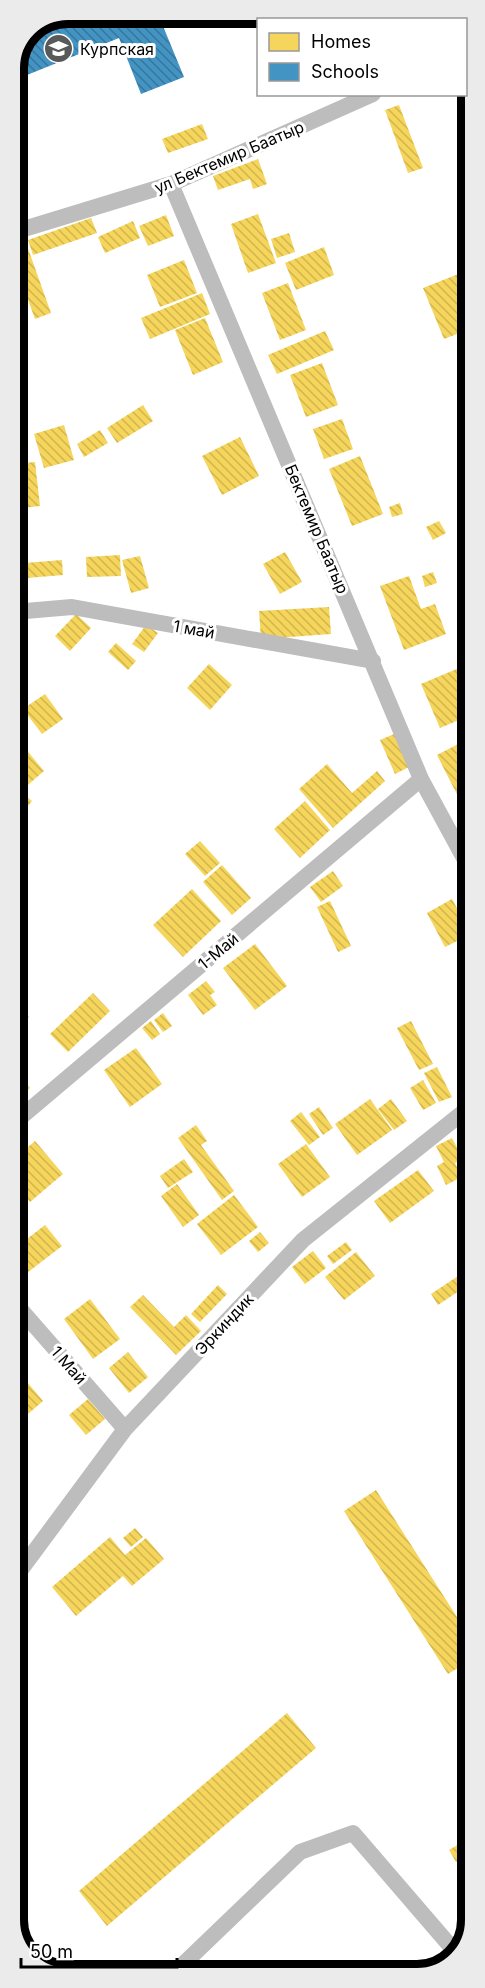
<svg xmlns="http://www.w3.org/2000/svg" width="485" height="1988" font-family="Inter,sans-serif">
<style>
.homes{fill:url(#homes-back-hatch)}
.schools{fill:url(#schools-back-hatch)}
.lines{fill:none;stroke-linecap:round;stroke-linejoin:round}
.street{stroke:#bdbdbd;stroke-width:16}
.labels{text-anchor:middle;stroke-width:6;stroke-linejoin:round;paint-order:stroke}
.poi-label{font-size:16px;fill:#000;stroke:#fff;text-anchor:start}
.street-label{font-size:16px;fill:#000;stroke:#fff}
.rim{fill:none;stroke:#000;stroke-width:8}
</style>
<defs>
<pattern id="homes-back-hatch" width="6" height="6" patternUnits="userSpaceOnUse" patternTransform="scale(1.5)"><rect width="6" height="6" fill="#f6d55c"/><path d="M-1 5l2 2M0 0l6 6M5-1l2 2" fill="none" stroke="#d1b54e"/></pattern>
<pattern id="schools-back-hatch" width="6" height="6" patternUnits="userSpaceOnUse" patternTransform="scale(1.5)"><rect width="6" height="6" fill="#4393c3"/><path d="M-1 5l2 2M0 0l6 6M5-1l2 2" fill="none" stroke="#36769c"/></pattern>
</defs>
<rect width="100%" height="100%" fill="#fff"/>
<path class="homes" d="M399,105L423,168L408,173L385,110Z
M202,124L208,139L168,153L162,139Z
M258,159L267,184L253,189L250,179L218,190L213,176Z
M471,173V195L463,177Z
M258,214L276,263L248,273L231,224Z
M166,215L174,236L148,246L139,226Z
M91,218L97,233L33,255L28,240Z
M133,221L140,238L105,253L98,237Z
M289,233L295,252L277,258L271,239Z
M25,240L51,313L35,319L14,261V244Z
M324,247L334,275L296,290L285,263Z
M184,260L197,293L160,307L147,275Z
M471,269V347L468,348L462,332L444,339L423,288Z
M288,283L306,330L280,340L262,293Z
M202,293L210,314L150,339L141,318Z
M205,318L223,362L193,375L175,330Z
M325,331L334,350L277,374L268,355Z
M322,363L338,405L306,417L290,375Z
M143,405L153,421L117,443L107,428Z
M342,419L353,449L324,459L313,429Z
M64,425L74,460L44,468L34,434Z
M100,430L108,443L84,457L77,444Z
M240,437L259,476L222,495L202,456Z
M360,456L383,514L352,526L329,469Z
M35,462L40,506L22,508L16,464Z
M400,503L403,514L392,517L389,507Z
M439,521L446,533L433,540L426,527Z
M20,545L23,578L14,579V546Z
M285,552L302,582L280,594L263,564Z
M120,555L121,576L87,577L86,557Z
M140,556L149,588L131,593L122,560Z
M62,560L63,575L27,578L25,563Z
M433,572L437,583L425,587L422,576Z
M409,576L421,609L435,604L446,634L404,650L380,586Z
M329,607L331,634L261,639L259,611Z
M76,614L91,628L70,651L55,636Z
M146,625L158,633L144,652L132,644Z
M116,643L136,661L128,670L108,652Z
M209,664L232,685L210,710L187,688Z
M459,668L471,696V715L440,728L421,684Z
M45,694L63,719L42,734L23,709Z
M394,734L409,767L395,774L380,740Z
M19,741L44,771L22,790L14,781V745Z
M464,741L471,755V822L437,755Z
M327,764L352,793L377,771L385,781L333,828L299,789Z
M21,792L32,801L14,823V800Z
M305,801L330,830L300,858L274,829Z
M200,841L220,863L205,876L185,854Z
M222,865L251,898L232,915L203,882Z
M333,871L343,886L321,902L310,887Z
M192,889L221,921L183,957L153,925Z
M452,899L471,934L445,947L427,913Z
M330,901L351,946L338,952L317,907Z
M255,944L287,986L255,1010L223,968Z
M206,981L215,992L210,995L217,1005L203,1015L188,995Z
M93,993L110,1011L68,1052L50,1034Z
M14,999L29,1017L14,1030Z
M163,1013L172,1026L163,1032L154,1020Z
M151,1021L160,1034L152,1040L142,1028Z
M411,1021L433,1064L419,1070L397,1028Z
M136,1048L162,1084L130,1107L104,1070Z
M437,1067L452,1097L439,1102L424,1073Z
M14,1068L30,1088L14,1101Z
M423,1080L436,1103L423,1110L410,1088Z
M370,1099L392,1130L357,1155L335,1124Z
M391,1099L407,1121L394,1130L378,1109Z
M319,1107L333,1128L323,1135L309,1114Z
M301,1112L320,1137L309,1145L290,1121Z
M196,1125L207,1141L201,1145L234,1191L222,1200L178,1138Z
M452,1138L463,1159L455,1163L462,1177L446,1185L437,1166L444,1162L436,1146Z
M35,1141L63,1174L30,1202L14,1183V1159Z
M306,1144L330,1177L302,1197L278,1164Z
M184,1159L193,1172L168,1188L160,1176Z
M418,1170L434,1191L390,1223L374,1201Z
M177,1184L199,1215L183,1227L161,1196Z
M234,1195L258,1227L221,1255L197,1224Z
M45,1225L62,1246L19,1279L14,1273V1249Z
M260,1232L269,1243L258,1252L249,1241Z
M346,1242L352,1250L333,1264L327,1256Z
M313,1251L326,1268L305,1284L292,1267Z
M356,1252L375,1276L344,1300L325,1277Z
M470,1268L471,1283L438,1305L431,1294Z
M218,1285L227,1294L200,1322L191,1314Z
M143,1295L174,1327L186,1315L201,1331L176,1355L130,1307Z
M90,1299L120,1339L93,1359L64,1319Z
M128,1352L148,1377L129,1393L109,1368Z
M17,1370L43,1401L14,1426V1373Z
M88,1399L105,1419L86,1435L69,1415Z
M376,1490L471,1639V1660L448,1674L344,1511Z
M135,1528L143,1537L131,1547L123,1538Z
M110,1537L125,1555L146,1538L164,1559L132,1586L123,1576L76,1616L52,1587Z
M287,1713L316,1748L107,1926L79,1891Z
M14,1718L25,1733L14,1740Z
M459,1844L466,1856L456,1862L449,1850Z
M85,1968L93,1974H80Z"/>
<path class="schools" d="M78,14H158L184,77L141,94L119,38L22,77L28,93L14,99V67L28,34Z"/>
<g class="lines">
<path class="street" d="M466,53L468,52
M171,184L421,779L471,871
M14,232L171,184L373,94
M14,612L72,607L373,661
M14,1123L421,779
M14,1302L125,1429
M14,1579L125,1429L303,1240L471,1106
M173,1974L300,1852L353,1833L458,1955"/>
</g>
<defs>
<symbol id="school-disc" viewBox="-11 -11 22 22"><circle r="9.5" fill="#595959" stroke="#fff"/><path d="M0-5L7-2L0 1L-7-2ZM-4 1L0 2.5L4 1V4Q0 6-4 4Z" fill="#fff"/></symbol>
</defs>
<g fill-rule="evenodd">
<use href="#school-disc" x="42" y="32" width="33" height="33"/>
</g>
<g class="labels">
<g class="poi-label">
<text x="80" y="55">Курпская</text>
</g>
<g class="street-label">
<text transform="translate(229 157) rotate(-23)" y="6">ул Бектемир Баатыр</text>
<text transform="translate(317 529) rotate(67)" y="6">Бектемир Баатыр</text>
<text transform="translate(194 629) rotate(10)" y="6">1 май</text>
<text transform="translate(218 951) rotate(-40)" y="6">1-Май</text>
<text transform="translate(224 1324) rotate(-47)" y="6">Эркиндик</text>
<text transform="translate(69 1365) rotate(49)" y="6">1 Май</text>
</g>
</g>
<path d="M0 0H485V1988H0ZM68 24H417A44 44 0 0 1 461 68V1920A44 44 0 0 1 417 1964H68A44 44 0 0 1 24 1920V68A44 44 0 0 1 68 24Z" fill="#ebebeb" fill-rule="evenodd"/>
<path class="rim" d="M68 24H417A44 44 0 0 1 461 68V1920A44 44 0 0 1 417 1964H68A44 44 0 0 1 24 1920V68A44 44 0 0 1 68 24Z"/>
<rect x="257" y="18" width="210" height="78" fill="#ffffff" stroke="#999999" stroke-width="1.5"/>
<rect x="269" y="33" width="30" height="18" fill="#f6d55c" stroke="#999999" stroke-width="1.5"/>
<text x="311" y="48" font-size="18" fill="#000000">Homes</text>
<rect x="269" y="63" width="30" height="18" fill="#4393c3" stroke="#999999" stroke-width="1.5"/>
<text x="311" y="78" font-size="18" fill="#000000">Schools</text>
<path d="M21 1958v9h156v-9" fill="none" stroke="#000000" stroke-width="3"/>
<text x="30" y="1958" font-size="18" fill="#000000" stroke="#ffffff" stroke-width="4.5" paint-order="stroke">50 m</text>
</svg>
